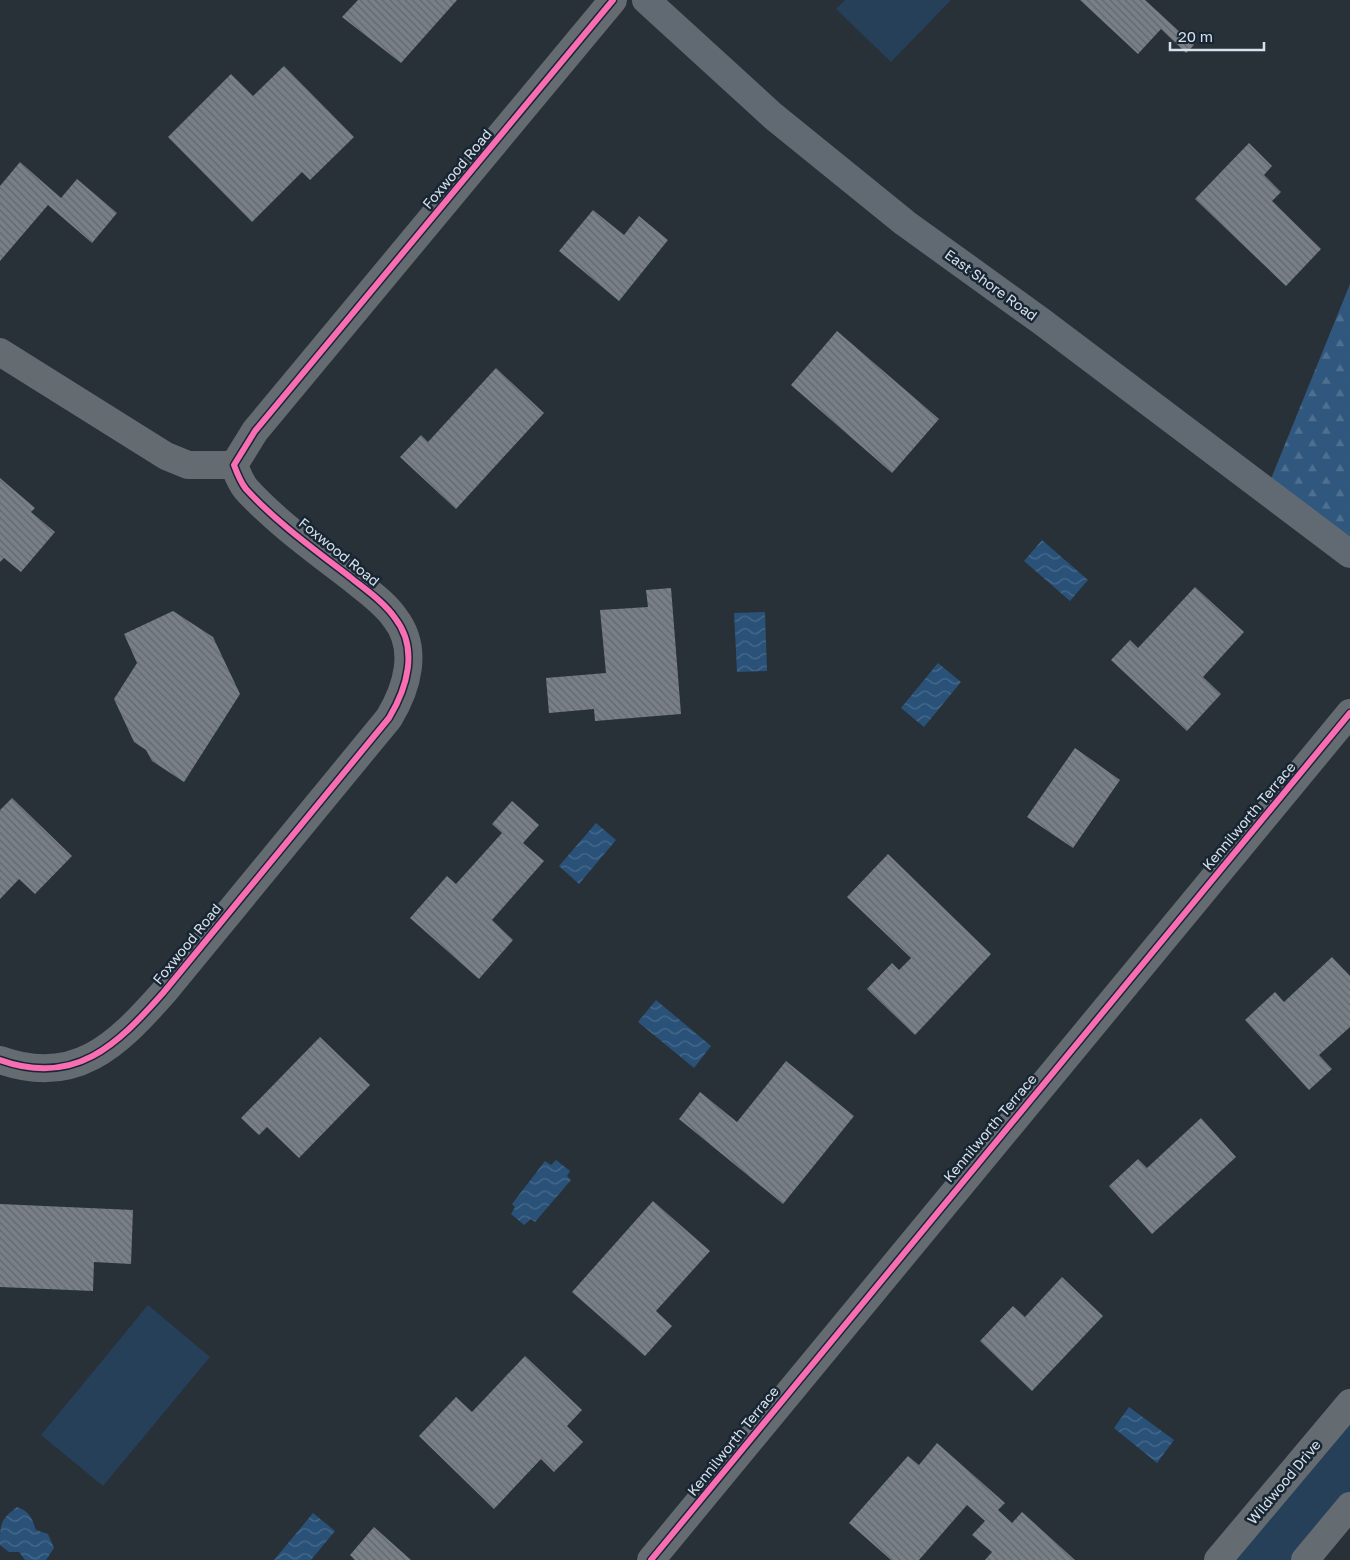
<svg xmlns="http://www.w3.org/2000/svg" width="1350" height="1560" font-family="'Golos Text',sans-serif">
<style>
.green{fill:#26405a}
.forest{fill:url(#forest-firs)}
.water{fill:url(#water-waves)}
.building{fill:url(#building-back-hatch)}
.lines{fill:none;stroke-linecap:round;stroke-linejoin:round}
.minor{stroke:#646c72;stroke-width:28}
.major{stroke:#616a73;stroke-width:28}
.cycleway-casing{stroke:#182634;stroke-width:9}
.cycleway{stroke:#f96db3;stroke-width:6}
.labels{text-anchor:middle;stroke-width:5;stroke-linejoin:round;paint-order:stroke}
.street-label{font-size:14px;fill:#d8e1eb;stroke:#182634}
</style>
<defs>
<pattern id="forest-firs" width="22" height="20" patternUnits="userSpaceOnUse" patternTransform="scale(1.25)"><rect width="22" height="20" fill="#30577d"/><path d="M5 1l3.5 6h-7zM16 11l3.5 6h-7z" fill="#4d6f90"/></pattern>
<pattern id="water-waves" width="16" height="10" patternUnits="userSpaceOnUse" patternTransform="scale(1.25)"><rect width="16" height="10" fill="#2a5279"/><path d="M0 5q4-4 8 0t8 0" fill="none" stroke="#486b8c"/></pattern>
<pattern id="building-back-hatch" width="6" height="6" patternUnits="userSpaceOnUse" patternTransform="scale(1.25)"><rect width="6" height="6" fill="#787f86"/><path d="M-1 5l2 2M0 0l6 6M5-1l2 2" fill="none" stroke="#62676c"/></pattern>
</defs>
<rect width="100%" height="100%" fill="#283038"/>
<path class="green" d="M845,0H951L891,62L836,9Z
M148,1305L210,1357L103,1486L41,1435Z
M1350,1403V1506L1305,1560H1218Z"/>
<path class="forest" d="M1350,284V554L1266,491Z"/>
<path class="water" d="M1042,540L1088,580L1070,601L1024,561Z
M765,612L767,671L737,672L734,613Z
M938,663L961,682L924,727L901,708Z
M596,823L616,840L579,884L559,866Z
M656,1000L711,1046L694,1068L638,1022Z
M556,1160L570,1171L567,1176L571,1180L535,1222L531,1219L524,1225L511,1214L515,1207L512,1204L545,1161L551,1165Z
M1129,1407L1174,1440L1157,1463L1114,1428Z
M17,1507C29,1511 32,1518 36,1530L48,1534L54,1548L46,1560H25L19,1552H9L0,1545C0,1524 0,1520 17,1507Z
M313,1513L335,1531L311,1560H274Z"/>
<path class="building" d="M358,0H457L401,63L342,17Z
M1080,0H1145L1194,45L1186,53L1161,29L1138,54Z
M284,66L354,137L310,180L302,172L252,222L168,137L231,74L253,96Z
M1249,143L1272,166L1264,175L1281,192L1272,201L1321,249L1286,286L1195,199Z
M20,162L61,198L77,179L117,213L92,243L48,205L0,261V186Z
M593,210L624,235L639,216L668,240L619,301L559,251Z
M837,331L939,419L892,473L791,385Z
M496,368L544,413L456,509L400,457L421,435L428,442Z
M0,478L35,508L31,512L55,532L21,572L4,558L0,562Z
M1195,587L1244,632L1203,677L1221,694L1187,731L1111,660L1130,640L1138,648Z
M671,588L681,714L595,721L594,709L549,713L546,678L606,673L600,610L648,607L646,590Z
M173,611L213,637L240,694L184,782L152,761L146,750L134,742L114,699L137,663L124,634Z
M1075,748L1120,780L1073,848L1027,817Z
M12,798L72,856L35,894L19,879L0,899V810Z
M512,801L539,825L523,843L544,861L492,920L513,940L479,979L410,918L447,876L456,884L502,833L492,824Z
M888,854L991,954L915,1035L867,989L892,963L899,970L911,958L847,897Z
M1332,957L1350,976V1027L1319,1055L1332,1069L1309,1090L1245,1020L1275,992L1284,1002Z
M320,1037L370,1085L299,1158L267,1127L259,1135L241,1118Z
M786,1061L854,1116L783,1204L679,1119L700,1092L737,1122Z
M1201,1118L1236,1157L1152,1234L1109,1186L1138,1159L1147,1168Z
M653,1201L710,1251L656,1311L672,1326L645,1356L572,1292Z
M0,1204L133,1210L131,1264L94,1262L93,1291L0,1287Z
M1062,1277L1103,1316L1032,1391L980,1341L1013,1306L1025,1317Z
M525,1356L582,1410L567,1426L583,1442L554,1472L541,1459L494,1509L419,1436L456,1397L472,1412Z
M937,1443L1005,1503L998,1510L1012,1523L1022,1512L1075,1560H985L992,1552L972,1535L985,1521L967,1505L919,1560H891L849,1523L908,1456L919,1465Z
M374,1527L411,1560H355L350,1555Z"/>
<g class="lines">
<path class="minor" d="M0,352L166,456L188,465H234
M0,1060C75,1087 117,1045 163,993L389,718C407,688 419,649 395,618C384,602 366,590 350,577C315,550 276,522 246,489C241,483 237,473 234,465L255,431L613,0
M651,1560L1350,713
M1218,1560L1350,1403
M1305,1560L1350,1506"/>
<path class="major" d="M646,0L773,116L905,223L1041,321L1350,554"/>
<defs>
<path id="cycleway" d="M0,1060C75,1087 117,1045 163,993L389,718C407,688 419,649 395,618C384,602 366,590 350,577C315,550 276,522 246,489C241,483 237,473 234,465L255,431L613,0
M651,1560L1350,713"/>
</defs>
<use href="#cycleway" class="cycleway-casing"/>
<use href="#cycleway" class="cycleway"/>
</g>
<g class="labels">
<g class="street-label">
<text transform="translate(457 169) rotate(-50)" y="5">Foxwood Road</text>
<text transform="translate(991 285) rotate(36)" y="5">East Shore Road</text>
<text transform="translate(339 552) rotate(39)" y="5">Foxwood Road</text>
<text transform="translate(1249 816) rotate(-50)" y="5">Kennilworth Terrace</text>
<text transform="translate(187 944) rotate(-51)" y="5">Foxwood Road</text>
<text transform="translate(990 1128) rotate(-50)" y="5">Kennilworth Terrace</text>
<text transform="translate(733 1441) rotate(-51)" y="5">Kennilworth Terrace</text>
<text transform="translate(1284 1482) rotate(-50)" y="5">Wildwood Drive</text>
</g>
</g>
<path d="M1170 42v8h94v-8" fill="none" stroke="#d8e1eb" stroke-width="2.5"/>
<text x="1178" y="42" font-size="15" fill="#d8e1eb" stroke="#182634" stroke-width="4" paint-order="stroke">20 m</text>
</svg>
